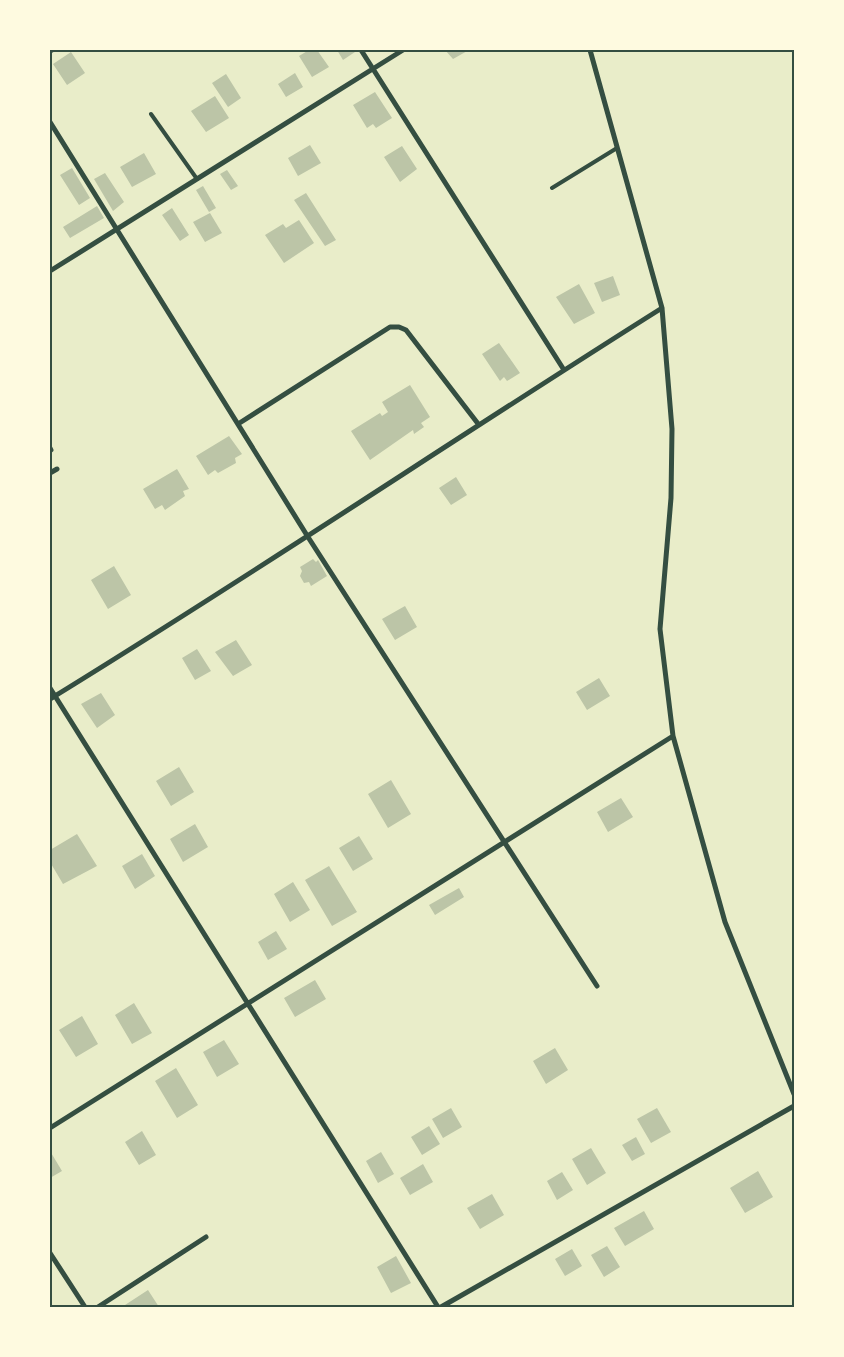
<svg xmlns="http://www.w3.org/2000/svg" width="844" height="1357" font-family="'PT Sans Narrow',sans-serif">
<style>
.building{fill:#bcc5a7}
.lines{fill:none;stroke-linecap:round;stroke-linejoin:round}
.service{stroke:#344e41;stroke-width:4}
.minor{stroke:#344e41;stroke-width:5}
.neatline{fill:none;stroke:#344e41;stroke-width:2}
</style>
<rect width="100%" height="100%" fill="#e9edc9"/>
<path class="building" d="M309,50H317L329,67L312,77L299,56Z
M337,50H354L355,52L343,60Z
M445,50H469L453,59Z
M71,52L85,73L67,85L53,64Z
M295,73L303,87L286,97L278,84Z
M226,74L241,98L228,107L212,83Z
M375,92L392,118L376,128L373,124L367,128L353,105Z
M215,96L229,118L206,132L191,111Z
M310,145L321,163L298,176L288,158Z
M402,146L417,169L400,182L384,157Z
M144,153L156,174L132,187L120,167Z
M72,168L90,198L79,205L60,175Z
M227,170L238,186L231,190L220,174Z
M105,173L124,202L113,211L94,179Z
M203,186L216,208L209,212L196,190Z
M306,193L336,240L325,246L294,200Z
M97,206L104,218L70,238L63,227Z
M172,208L189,235L180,241L162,215Z
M210,213L222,233L205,242L193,222Z
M299,220L314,243L284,263L265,235L283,224L286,228Z
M613,276L620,295L602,302L594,283Z
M579,284L595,313L574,324L556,297Z
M499,343L520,373L507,381L504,377L500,381L482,354Z
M410,385L430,417L421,423L424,427L414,434L413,430L370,460L351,431L380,413L382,416L388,412L382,402Z
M229,436L242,454L235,458L236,463L218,473L215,470L208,475L196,456Z
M177,469L189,489L183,491L185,496L165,510L162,505L155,509L143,489Z
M456,477L467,495L451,505L439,488Z
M313,559L316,562L318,560L327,576L311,586L309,582L304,583L300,576L302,571L300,567Z
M114,566L131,595L108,609L91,580Z
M405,606L417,627L395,640L382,619Z
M236,640L252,665L233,676L215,652Z
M197,649L211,671L195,680L182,658Z
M599,678L610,696L587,710L576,692Z
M101,693L115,715L97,728L81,704Z
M179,767L194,792L171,806L156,781Z
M391,780L411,814L388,828L368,794Z
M621,798L633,817L608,832L597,812Z
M195,824L208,847L183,862L170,839Z
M77,834L97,866L63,884L50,862V850Z
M359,836L373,859L353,871L339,848Z
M142,854L155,876L135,889L122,866Z
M329,866L357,912L332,926L305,880Z
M293,882L310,910L290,922L274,894Z
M459,888L464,897L435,915L429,905Z
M276,931L287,949L268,960L258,942Z
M315,980L326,999L295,1017L284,998Z
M134,1003L152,1033L132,1044L115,1015Z
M82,1016L98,1044L76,1057L59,1030Z
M224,1040L239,1064L217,1077L203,1052Z
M555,1048L568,1070L546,1084L533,1061Z
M176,1068L198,1105L177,1118L155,1081Z
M451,1108L462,1127L443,1138L432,1119Z
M657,1108L671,1132L651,1143L637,1119Z
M429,1126L440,1144L422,1155L411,1137Z
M142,1131L156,1155L139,1165L125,1142Z
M636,1137L645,1154L632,1161L622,1145Z
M591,1148L606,1173L587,1185L572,1159Z
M50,1151L62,1171L50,1178Z
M381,1152L394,1174L378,1183L366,1161Z
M423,1164L433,1182L410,1195L400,1178Z
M758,1171L773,1197L745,1213L730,1188Z
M562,1172L573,1190L557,1200L547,1181Z
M492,1194L504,1215L480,1229L467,1208Z
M644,1211L654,1229L625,1246L614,1228Z
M607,1246L620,1267L604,1277L591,1255Z
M572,1249L582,1266L565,1276L555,1259Z
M396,1256L411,1283L391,1293L377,1267Z
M148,1290L159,1307H126L125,1305Z"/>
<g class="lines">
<path class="service" d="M151,114L197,179
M552,188L617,148"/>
<path class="minor" d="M361,50L564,370
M590,50L662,308L672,429L671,498L660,629L673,736L725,922L794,1094
M50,51L52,50
M50,122L308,537L597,986
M50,271L403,50
M238,424L390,327H399L406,330L479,425
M50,448L51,450
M50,473L57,469
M50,688L438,1307
M50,699C257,572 457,437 662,308
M50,1128L673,736
M50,1253L85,1307
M98,1307L206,1237
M441,1307L794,1106"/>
</g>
<rect width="844" height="1357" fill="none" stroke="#fefae0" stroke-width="102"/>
<rect x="51" y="51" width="742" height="1255" class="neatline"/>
</svg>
